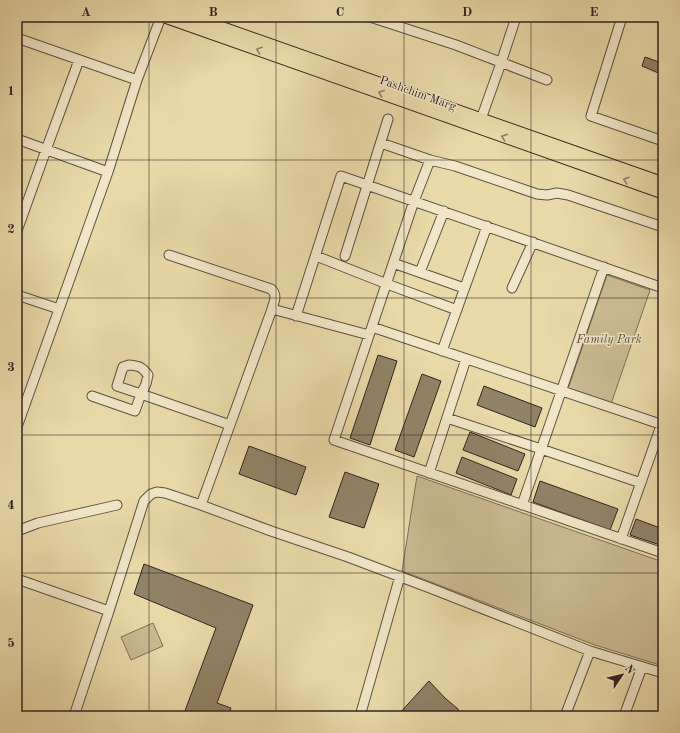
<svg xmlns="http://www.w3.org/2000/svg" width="680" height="733" font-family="'Old Standard TT',serif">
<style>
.green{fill:#cbbb93;stroke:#7e705a}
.building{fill:#918368;stroke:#312521}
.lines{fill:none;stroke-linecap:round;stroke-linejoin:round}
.minor-casing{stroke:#5f5243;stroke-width:11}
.major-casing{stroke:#312521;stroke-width:13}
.minor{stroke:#f1e7c8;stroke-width:9}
.major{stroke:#eadaaa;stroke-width:11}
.oneway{stroke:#8e8066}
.grid{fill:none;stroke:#312521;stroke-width:1;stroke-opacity:0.55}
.labels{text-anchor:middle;stroke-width:3;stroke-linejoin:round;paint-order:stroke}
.street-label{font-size:12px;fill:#312521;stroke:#f1e7c8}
.park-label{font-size:12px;font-style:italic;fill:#584a3e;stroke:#f1e7c8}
.neatline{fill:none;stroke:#312521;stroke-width:1.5}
.grid-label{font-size:13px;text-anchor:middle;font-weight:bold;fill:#312521}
</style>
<rect width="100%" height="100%" fill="#eadaaa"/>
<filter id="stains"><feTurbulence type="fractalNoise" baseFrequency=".005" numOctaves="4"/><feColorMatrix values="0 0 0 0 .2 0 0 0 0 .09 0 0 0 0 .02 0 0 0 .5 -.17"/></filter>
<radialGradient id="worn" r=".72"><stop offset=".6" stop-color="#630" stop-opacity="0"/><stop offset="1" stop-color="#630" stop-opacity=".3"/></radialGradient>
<path class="green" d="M607,275L650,290L611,404L568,389Z
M417,476L663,562V666L595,645L402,571Z
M153,623L163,646L131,660L121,637Z"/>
<path class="building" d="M645,57L659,62L661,59L663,60V75L642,66Z
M378,355L397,361L370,445L350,438Z
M422,374L441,381L414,457L395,450Z
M484,386L542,408L535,427L477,405Z
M470,432L525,454L518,471L463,450Z
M249,446L306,467L296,495L239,474Z
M462,457L517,479L511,495L456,473Z
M345,472L379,484L364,528L329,517Z
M540,481L618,509L610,530L533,502Z
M636,519L663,529V546L630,535Z
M144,564L253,605L217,703L231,708L228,716L211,715V716H183L216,628L134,594Z
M429,681L445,698L458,709L459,716H395L398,715Z"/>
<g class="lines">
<defs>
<path id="minor" d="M370,17L456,45L547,80
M622,17L591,116L663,141
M17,38L137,80
M481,119L501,63L516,17
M17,139L108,172
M381,143L430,160L455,166L537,194L547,195L557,193L568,195L663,227
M430,160L414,201L334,440L663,553
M17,231L46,150L79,60
M169,255L271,289C278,295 274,302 272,309
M316,256L387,284L457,310
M345,256L388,119
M393,263L464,288
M420,272L444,211
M512,288L533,242
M17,295L59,309
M296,316L341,176L663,288
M372,327L663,425
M442,351L487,226
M129,365C140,366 142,367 148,375L146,384L141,394L117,386L123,367Z
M92,396L135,411L141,394L230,425
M447,418L541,449L641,483
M17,427L108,172L137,80L161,17
M429,473L466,359
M201,505L272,309L369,335
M522,505L604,267
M17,531L38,523L117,505
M621,539L663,420
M17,579L109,611L74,716
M109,611L144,501L151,494L157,492L165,493L201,505L271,531L348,557L430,588L590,651L663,673
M360,716L400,576
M565,716L590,651
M624,716L642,667"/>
<path id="major" d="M165,17L663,193
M192,17L663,183"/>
</defs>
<use href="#minor" class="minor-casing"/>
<use href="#major" class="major-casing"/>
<use href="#minor" class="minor"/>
<use href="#major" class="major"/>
</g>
<defs><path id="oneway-chevron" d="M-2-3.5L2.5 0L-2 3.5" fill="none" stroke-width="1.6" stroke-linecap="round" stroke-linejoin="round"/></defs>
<g class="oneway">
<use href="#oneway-chevron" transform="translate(259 50) rotate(-161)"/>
<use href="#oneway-chevron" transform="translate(381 93) rotate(-160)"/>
<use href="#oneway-chevron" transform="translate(504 137) rotate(-160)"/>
<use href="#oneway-chevron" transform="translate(626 180) rotate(-161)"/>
</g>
<path class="grid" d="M149,17V716M276,17V716M404,17V716M531,17V716M17,160H663M17,298H663M17,435H663M17,573H663"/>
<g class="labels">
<g class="street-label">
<text transform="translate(418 93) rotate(20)" y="4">Pashchim Marg</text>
</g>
<g class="park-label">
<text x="609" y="343">Family Park</text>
</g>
</g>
<rect width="680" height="733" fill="none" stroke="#eadaaa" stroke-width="44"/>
<g transform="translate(622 675) rotate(55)" stroke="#f1e7c8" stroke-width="3" paint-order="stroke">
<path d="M0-3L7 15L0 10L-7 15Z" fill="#312521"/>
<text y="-6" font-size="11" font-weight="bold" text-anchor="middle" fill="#312521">N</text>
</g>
<rect x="22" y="22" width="636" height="689" class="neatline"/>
<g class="grid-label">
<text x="86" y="16">A</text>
<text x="213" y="16">B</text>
<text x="340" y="16">C</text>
<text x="467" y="16">D</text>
<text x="594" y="16">E</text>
<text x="11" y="95">1</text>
<text x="11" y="233">2</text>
<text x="11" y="371">3</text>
<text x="11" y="509">4</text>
<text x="11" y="647">5</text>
</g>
<rect width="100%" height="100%" filter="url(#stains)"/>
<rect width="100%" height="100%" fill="url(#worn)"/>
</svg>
